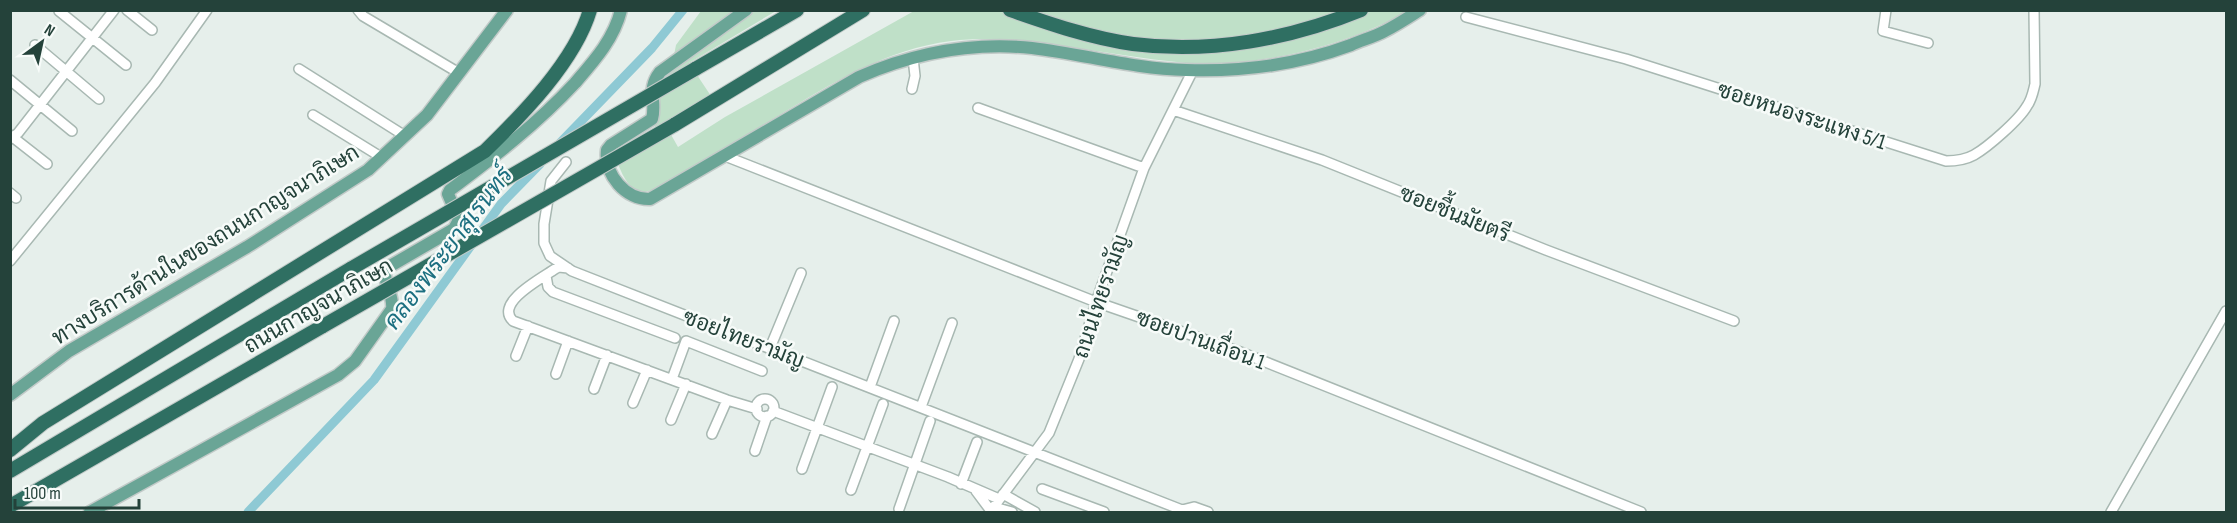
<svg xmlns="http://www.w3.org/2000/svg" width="2237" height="523" font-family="'Sofia Sans Condensed',Sarabun,sans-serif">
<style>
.green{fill:#bfe0c8}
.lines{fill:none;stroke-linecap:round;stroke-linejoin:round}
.canal{stroke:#8ec9d4;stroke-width:9}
.minor-casing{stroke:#a8b8b2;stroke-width:12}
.major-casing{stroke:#c2cac8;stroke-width:15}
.highway-casing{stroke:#c2cac8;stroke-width:16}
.minor{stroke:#fff;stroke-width:9}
.major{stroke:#6aa596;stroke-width:12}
.highway{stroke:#2f6f62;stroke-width:14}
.highway-bridge-casing{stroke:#c2cac8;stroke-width:16;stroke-linecap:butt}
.highway-bridge{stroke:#2f6f62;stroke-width:14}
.labels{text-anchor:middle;stroke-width:5;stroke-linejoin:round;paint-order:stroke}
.street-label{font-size:22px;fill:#24423a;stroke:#f7fbf9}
.water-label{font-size:24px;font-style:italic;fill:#1c6f80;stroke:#f7fbf9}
</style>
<rect width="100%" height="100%" fill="#e6efeb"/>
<path class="green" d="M701,11H736L674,55L676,45Z
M753,11H776L689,63L711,96L665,124L678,147L725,117L914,11H1408C1347,46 1257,68 1186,63C1165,61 1143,58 1123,55C1066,47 1009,34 951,41C887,49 832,83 778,116C736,141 695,166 653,190L638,193C623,181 620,169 614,152L654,128L660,116L657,87L669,71L719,38Z"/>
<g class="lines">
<path class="canal" d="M560,143L652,48L683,10
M248,512L374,380L501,204L540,164"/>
<defs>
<path id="minor" d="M127,10L152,30
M358,10L363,16L459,73
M1886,10L1883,31L1928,43
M59,11L126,65
M1466,17L1626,59L1946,161C1956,161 1965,160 1974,155C1988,147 2019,120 2027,106C2032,99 2033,92 2035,84L2034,10
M35,45L99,99
M299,69L405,136
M10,80L72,131
M912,89L915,76L913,58
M978,108L1144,168
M1173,110L1322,160L1546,250L1734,321
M313,115L381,157
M10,135L47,164
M10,139L18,133L114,10
M725,156L1096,302L1243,353L1641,512
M566,162L551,181L544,224V243L550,256L572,271L1182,510L1194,507L1208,512
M10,193L16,198
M10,261L155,83L207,10
M568,268L559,267L555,269C542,278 494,303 513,321L727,400L757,409
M546,276L548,287L553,292L675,338
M770,348L801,273
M516,356L528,326
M556,374L568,341
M672,379L686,341L762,371
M870,387L894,321
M594,389L607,355
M756 408a9 9 0 1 1 18 0a9 9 0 1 1-18 0Z
M633,403L647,370
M921,407L952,323
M773,411L948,477L999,499
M671,420L686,384
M712,434L727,400
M755,451L767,416
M802,469L832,387
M961,484L977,442
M1042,489L1104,512
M851,490L883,404
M976,491L991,511
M1003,494L1035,512
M994,507L1012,512
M899,509L930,421
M990,512L1049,433L1079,359L1096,302L1144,168L1193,70
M2111,512L2226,311"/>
<path id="major" d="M746,10L660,72C646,90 657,101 652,119L611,145L607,150C604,175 626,200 650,199L859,77C914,53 973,42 1032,48C1083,54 1134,69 1186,70C1243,72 1297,65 1351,45C1362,40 1374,37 1385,31C1397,25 1409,17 1420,10
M10,395L69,351L247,247L368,170L427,115L507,10
M90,512L338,375L355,361L392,309C394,295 383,283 385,269L454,229L459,220L448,194L450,190C494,157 537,124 575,83C594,61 614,39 621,10"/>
<path id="highway" d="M1010,10C1050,24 1091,38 1133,44C1210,54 1290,39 1361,10
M695,69L797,10
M674,125L863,10
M10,450L43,423L485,151C522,115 575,61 590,10
M10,471L352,268
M10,506L323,326"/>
</defs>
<use href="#minor" class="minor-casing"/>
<use href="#major" class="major-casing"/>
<use href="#highway" class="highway-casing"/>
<use href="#minor" class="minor"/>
<use href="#major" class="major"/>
<use href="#highway" class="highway"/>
<defs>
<path id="highway-bridge" d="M352,268L695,69
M323,326L674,125"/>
</defs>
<use href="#highway-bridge" class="highway-bridge-casing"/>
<use href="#highway-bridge" class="highway-bridge"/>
</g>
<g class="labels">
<g class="street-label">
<text transform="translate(1802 115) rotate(18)" y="8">ซอยหนองระแหง 5/1</text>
<text transform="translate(1455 213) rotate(22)" y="8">ซอยชื้นมัยตรี</text>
<text transform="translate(205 244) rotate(-32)" y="8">ทางบริการด้านในของถนนกาญจนาภิเษก</text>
<text transform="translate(1100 296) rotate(-71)" y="8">ถนนไทยรามัญ</text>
<text transform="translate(318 305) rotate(-30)" y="8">ถนนกาญจนาภิเษก</text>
<text transform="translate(744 338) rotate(21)" y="8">ซอยไทยรามัญ</text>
<text transform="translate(1201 339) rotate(20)" y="8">ซอยปานเถื่อน 1</text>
</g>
<g class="water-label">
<text transform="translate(448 248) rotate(-53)" y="8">คลองพระยาสุเรนทร์</text>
</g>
</g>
<rect width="2237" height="523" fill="none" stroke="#24423a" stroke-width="24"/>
<g transform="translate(42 42) rotate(33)" stroke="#f7fbf9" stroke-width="4.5" paint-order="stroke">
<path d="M0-4.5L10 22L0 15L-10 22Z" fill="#24423a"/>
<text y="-9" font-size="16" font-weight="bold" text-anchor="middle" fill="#24423a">N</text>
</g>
<path d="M15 499v9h124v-9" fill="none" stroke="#24423a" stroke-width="3"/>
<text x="24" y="499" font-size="18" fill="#24423a" stroke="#f7fbf9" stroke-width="4.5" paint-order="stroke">100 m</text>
</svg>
